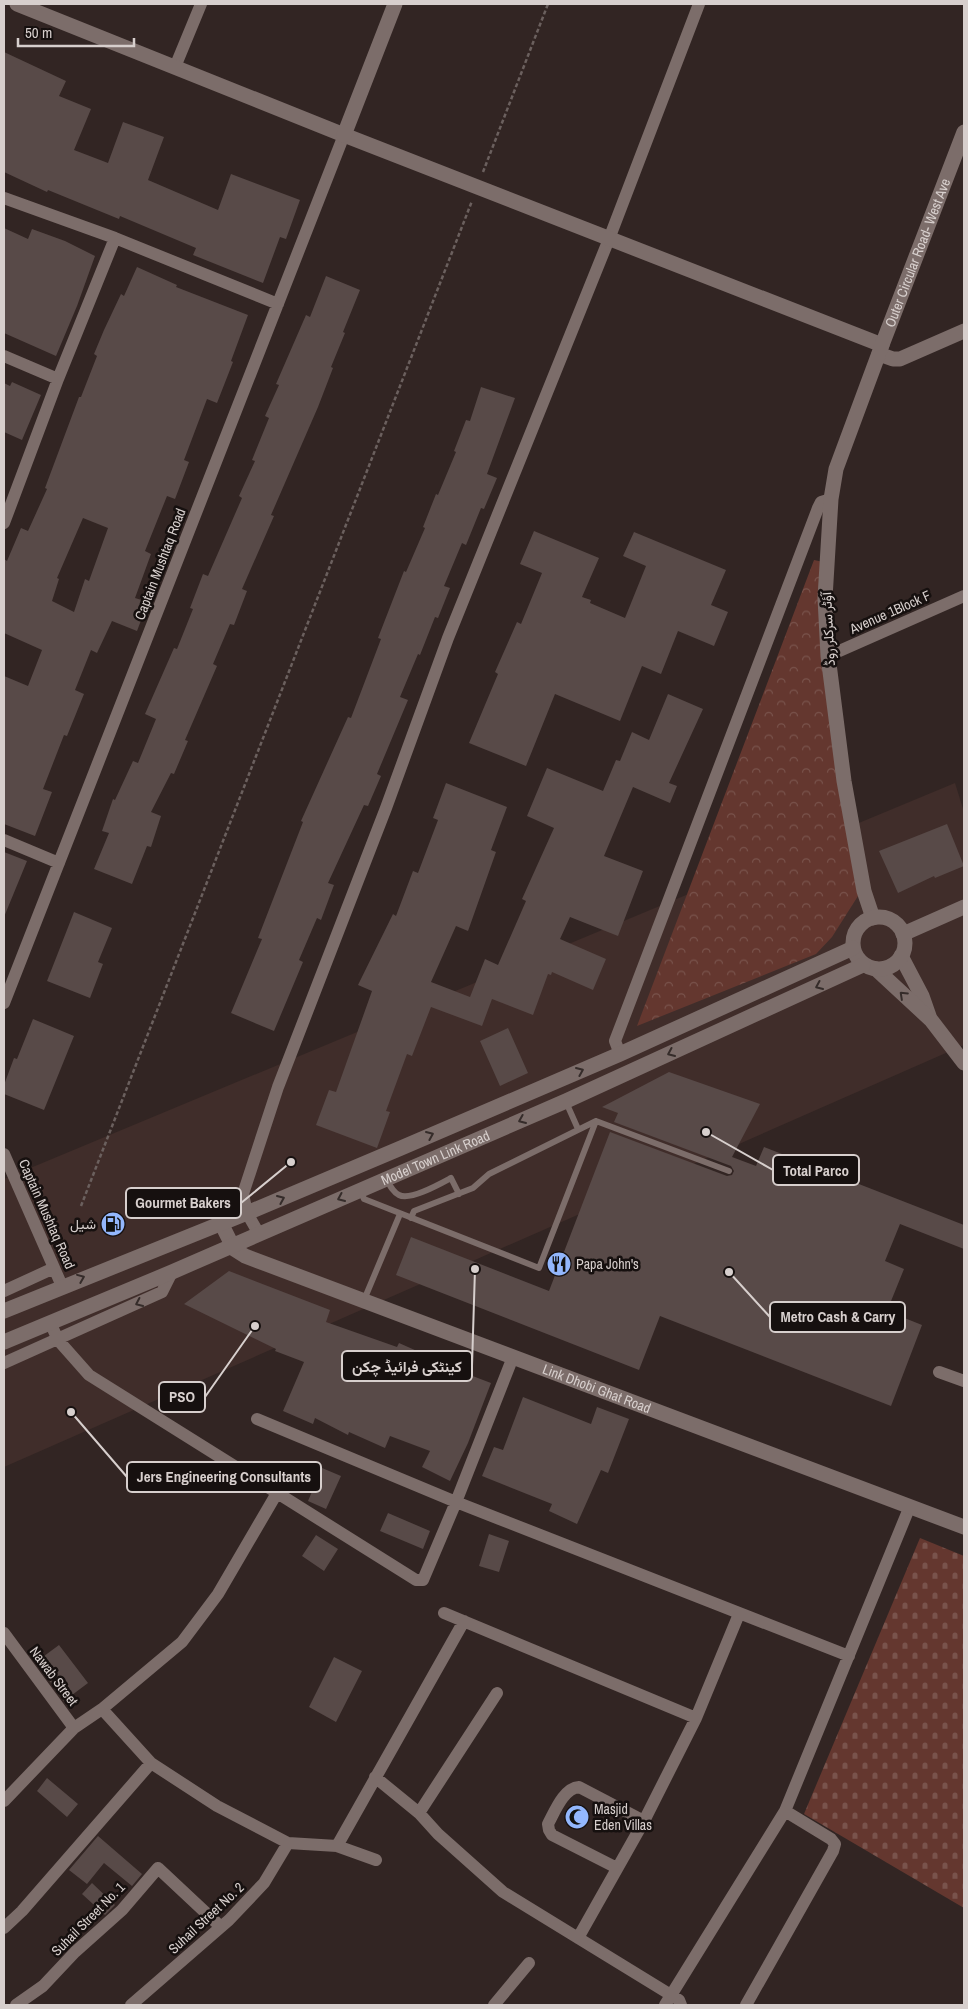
<svg xmlns="http://www.w3.org/2000/svg" width="968" height="2009" font-family="'Archivo Narrow',Vazirmatn,sans-serif">
<style>
.built{fill:#402d2a}
.cemetery{fill:url(#cemetery-stones)}
.park{fill:url(#park-crowns)}
.building{fill:#584a48;fill-rule:evenodd}
.lines{fill:none;stroke-linecap:round;stroke-linejoin:round}
.path{stroke:#6b605e;stroke-width:2.5;stroke-dasharray:4 2.5;stroke-linecap:butt}
.service{stroke:#7c6d6a;stroke-width:6}
.minor{stroke:#7c6d6a;stroke-width:12}
.tertiary{stroke:#7c6d6a;stroke-width:15}
.secondary{stroke:#7c6d6a;stroke-width:15}
.oneway{stroke:#352c2a}
.labels{text-anchor:middle;stroke-width:5;stroke-linejoin:round;paint-order:stroke}
.street-label{font-size:14px;fill:#d7cfcd;stroke:#16100f}
.poi-label{font-size:14px;fill:#d7cfcd;stroke:#16100f;text-anchor:start}
.leader{fill:none;stroke:#d7cfcd;stroke-width:2}
.callout-dot{fill:#d7cfcd;stroke:#16100f;stroke-width:2}
.callout{fill:#16100f;stroke:#d7cfcd;stroke-width:2}
.callout-label{font-size:15px;text-anchor:middle;font-weight:bold;fill:#d7cfcd}
</style>
<defs>
<pattern id="cemetery-stones" width="16" height="16" patternUnits="userSpaceOnUse" patternTransform="scale(1.25)"><rect width="16" height="16" fill="#64372f"/><path d="M2 7V4a2 2 0 0 1 4 0v3zM10 15v-3a2 2 0 0 1 4 0v3z" fill="#79534c"/></pattern>
<pattern id="park-crowns" width="20" height="18" patternUnits="userSpaceOnUse" patternTransform="scale(1.25)"><rect width="20" height="18" fill="#64372f"/><path d="M2 6a3 3 0 1 1 6 0M12 15a3 3 0 1 1 6 0" fill="none" stroke="#79534c"/></pattern>
</defs>
<rect width="100%" height="100%" fill="#322523"/>
<path class="built" d="M955,783L964,812V1045L4,1467V1179Z"/>
<path class="cemetery" d="M920,1538L964,1556V1908L804,1814Z"/>
<path class="park" d="M814,560L828,563L821,640L856,863L858,896L832,937L816,954L637,1026Z"/>
<path class="building" d="M4,52L66,81L59,96L91,109L74,150L108,163L123,122L164,137L148,180L218,210L231,174L300,200L286,239L280,237L263,283L193,255L196,248L120,216L119,219L48,190L47,192L4,172Z
M4,228L28,239L32,229L65,241L95,256L77,306L56,356L4,333Z
M137,267L177,285L176,287L248,315L231,361L233,362L217,403L207,399L184,460L189,462L175,499L167,496L145,551L151,554L135,598L148,602L137,631L112,621L97,653L91,650L75,690L84,694L67,736L64,735L43,789L52,792L35,836L4,824V676L28,686L42,650L4,633V559L7,561L21,528L28,531L47,489L45,488L79,397H81L97,356L94,354L104,330L121,294L124,296ZM83,518L108,528L89,581L85,579L74,612L52,601L59,579L57,578Z
M326,276L360,290L343,332L345,333L331,367L333,368L318,407L271,515L274,516L242,589L247,591L234,625L230,624L213,664L217,666L185,740L188,741L174,774L171,773L151,812L161,816L151,847L147,846L132,884L94,869L109,833L102,831L113,799L115,800L133,761L138,763L156,719L145,714L174,648L177,649L193,609L190,608L203,574L208,576L242,498L239,496L255,461L252,460L269,418L265,416L279,385L276,384L306,315L310,317Z
M12,382L41,395L22,440L4,432V383L10,386Z
M481,387L515,398L487,474L497,478L484,509L481,508L466,545L462,543L444,586L450,588L438,618L435,617L420,655L418,654L400,697L408,700L377,774L381,776L368,806L364,805L328,883L334,885L321,920L317,918L299,960L303,962L274,1031L231,1013L262,939L258,938L303,822L301,821L348,717L351,718L381,639L378,638L404,571L406,572L425,528L423,527L436,494L438,495L456,452L454,451L466,420L470,421Z
M534,531L599,558L582,597L591,600L590,603L625,618L646,566L623,556L634,532L726,570L711,605L728,612L714,646L678,631L661,674L642,666L620,721L555,694L526,766L469,743L498,674L495,672L517,622L521,624L542,573L520,564Z
M668,694L703,709L669,783L677,786L670,803L633,787L604,856L643,871L618,936L570,917L560,939L606,959L593,990L552,972L551,975L548,974L533,1015L492,999L482,1026L431,1007L412,1056L407,1054L386,1111L390,1112L377,1148L316,1125L329,1090L336,1092L372,991L358,985L393,914L396,916L413,871L418,873L438,820L433,818L446,783L507,807L491,850L496,852L468,931L456,926L431,982L470,997L485,959L498,965L526,901L522,899L554,828L527,816L547,768L603,791L616,760L620,761L632,732L649,740Z
M947,824L964,866L935,878L934,876L898,893L879,851Z
M4,852L27,861L4,917Z
M74,912L112,928L98,962L103,964L90,998L47,981Z
M33,1019L74,1036L44,1110L4,1094V1085L14,1058L17,1059Z
M508,1028L528,1073L500,1086L480,1041Z
M669,1072L760,1104L732,1157L756,1166L764,1147L964,1225V1249L900,1224L885,1261L904,1269L887,1311L922,1325L891,1406L660,1316L639,1370L396,1275L411,1237L549,1291L610,1132L727,1176L732,1175L734,1171L731,1166L614,1122L618,1113L602,1107Z
M229,1271L330,1310L326,1322L397,1347L399,1343L426,1355L424,1361L461,1375L462,1372L491,1383L468,1443L450,1481L422,1467L430,1451L390,1436L385,1448L349,1432L348,1435L315,1418L313,1424L283,1411L304,1362L275,1351L276,1349L184,1304Z
M523,1397L591,1424L597,1407L629,1419L608,1473L601,1470L577,1524L549,1511L552,1504L482,1476L494,1447L503,1450Z
M322,1468L341,1476L326,1509L308,1501Z
M388,1513L430,1531L423,1549L380,1531Z
M489,1534L509,1541L499,1572L479,1566Z
M316,1535L338,1549L324,1571L302,1556Z
M59,1645L88,1683L64,1701L36,1662Z
M334,1657L362,1671L336,1722L309,1707Z
M47,1778L78,1804L67,1817L37,1791Z
M98,1836L142,1874L132,1886L104,1863L87,1884L69,1870Z
M92,1883L115,1905L105,1915L82,1894Z"/>
<g class="lines">
<path class="path" d="M483,172L548,4
M81,1206L472,201"/>
<path class="service" d="M566,1102L578,1129
M387,1180C390,1186 393,1192 399,1195C410,1201 440,1184 451,1178L459,1194
M360,1190L364,1199L539,1268L596,1121
M411,1218L414,1211L473,1188L489,1174L596,1121L729,1171
M364,1300L400,1214"/>
<path class="minor" d="M175,67L201,4
M4,198L115,238L278,304
M4,356L58,379
M4,523L58,379L115,238
M828,656L964,596
M4,840L59,863
M4,1003L344,135
M620,1054L615,1041L818,508L821,502L831,499
M4,1154L62,1286
M259,1234L247,1213L243,1194L278,1087L386,808L448,638L609,239L699,4
M4,1291L54,1268
M50,1322L58,1340L89,1375L416,1580H423L456,1502L257,1419
M513,1357L456,1502L849,1656
M4,1363L162,1292L172,1272
M939,1372L964,1381
M444,1613L696,1718
M4,1633L74,1728L4,1801
M102,1709L182,1642L218,1594L277,1493
M74,1728L102,1709L151,1763L217,1806L288,1843L337,1846L376,1860
M375,1777L419,1813L438,1834L503,1892L671,1995L679,2000L681,2005
M419,1813L497,1693
M337,1846L464,1621
M617,1868L552,1835L549,1830L548,1824C555,1811 564,1788 579,1787L644,1821
M4,1928L22,1911L151,1763
M578,1938L644,1821L696,1718L739,1614
M16,2005L43,1986L75,1952L122,1910L158,1868L221,1927
M131,2005L229,1920L264,1883L288,1843
M494,2005L529,1963
M665,2005L785,1811L910,1506
M746,2005L833,1851L835,1844L831,1839L785,1811"/>
<g class="tertiary">
<path d="M17,4L344,135L882,345"/>
<path d="M344,135L395,4"/>
<path d="M879,354L893,359H900L964,331"/>
<path id="s1" d="M873,918L864,891L844,781L828,656L825,598L831,499L836,469L882,345L964,132"/>
<path d="M903,934L964,907"/>
<path d="M901,956L922,996L929,1016"/>
<path d="M876,969L931,1020L964,1063"/>
<path id="s2" d="M221,1223L234,1249L245,1256L964,1527"/>
</g>
<g class="secondary">
<circle cx="879" cy="943" r="26"/>
<path d="M4,1311L247,1213L401,1148L620,1054L853,948"/>
<path id="s3" d="M4,1342L172,1272L566,1101L863,965"/>
</g>
</g>
<defs><path id="oneway-chevron" d="M-2-3.5L2.5 0L-2 3.5" fill="none" stroke-width="1.6" stroke-linecap="round" stroke-linejoin="round" transform="scale(1.25)"/></defs>
<g class="oneway">
<use href="#oneway-chevron" transform="translate(819 986) rotate(156)"/>
<use href="#oneway-chevron" transform="translate(903 995) rotate(-137)"/>
<use href="#oneway-chevron" transform="translate(671 1053) rotate(156)"/>
<use href="#oneway-chevron" transform="translate(580 1071) rotate(-23)"/>
<use href="#oneway-chevron" transform="translate(522 1120) rotate(157)"/>
<use href="#oneway-chevron" transform="translate(430 1135) rotate(-23)"/>
<use href="#oneway-chevron" transform="translate(341 1198) rotate(156)"/>
<use href="#oneway-chevron" transform="translate(281 1199) rotate(-23)"/>
<use href="#oneway-chevron" transform="translate(81 1278) rotate(-22)"/>
<use href="#oneway-chevron" transform="translate(139 1303) rotate(155)"/>
</g>
<defs>
<symbol id="fuel-disc" viewBox="-11 -11 22 22"><circle r="9.5" fill="#93b7fd" stroke="#16100f"/><path d="M-5.5-6h7V0h2V4h1.3V-2.5L3-4.5l.8-.8L6-3V5H2.5V1h-1V6h-7ZM-4.2-4.7v3.2H.2V-4.7Z" fill="#111"/></symbol>
<symbol id="restaurant-disc" viewBox="-11 -11 22 22"><circle r="9.5" fill="#93b7fd" stroke="#16100f"/><path d="M-5-6h1v4h1v-4h1v4h1v-4h1v5L-1.5 .5V6h-2V.5L-5-1ZM5-6V6H3V1.5H1.5Q1.5-4 5-6Z" fill="#111"/></symbol>
<symbol id="mosque-disc" viewBox="-11 -11 22 22"><circle r="9.5" fill="#93b7fd" stroke="#16100f"/><path d="M3.5-4.9A6 6 0 1 0 3.5 4.9A5 5 0 1 1 3.5-4.9Z" fill="#111"/></symbol>
</defs>
<g fill-rule="evenodd">
<use href="#fuel-disc" x="99" y="1210" width="28" height="28"/>
<use href="#restaurant-disc" x="545" y="1250" width="28" height="28"/>
<use href="#mosque-disc" x="563" y="1803" width="28" height="28"/>
</g>
<g class="labels">
<g class="street-label">
<text dy="5" stroke="none"><textPath href="#s1" startOffset="685">Outer Circular Road- West Ave</textPath></text>
<text transform="translate(160 564) rotate(-69)" y="5">Captain Mushtaq Road</text>
<text transform="translate(890 612) rotate(-24)" y="5">Avenue 1Block F</text>
<text transform="translate(828 629) rotate(-93)" y="5">آؤٹر سرکلر روڈ</text>
<text dy="5" stroke="none"><textPath href="#s3" startOffset="469">Model Town Link Road</textPath></text>
<text transform="translate(47 1214) rotate(66)" y="5">Captain Mushtaq Road</text>
<text dy="5" stroke="none"><textPath href="#s2" startOffset="418">Link Dhobi Ghat Road</textPath></text>
<text transform="translate(54 1676) rotate(53)" y="5">Nawab Street</text>
<text transform="translate(206 1918) rotate(-43)" y="5">Suhail Street No. 2</text>
<text transform="translate(88 1919) rotate(-45)" y="5">Suhail Street No. 1</text>
</g>
<g class="poi-label">
<text x="96" y="1229" text-anchor="end">شیل</text>
<text x="576" y="1269">Papa John's</text>
<text x="594" y="1814">Masjid<tspan x="594" dy="16">Eden Villas</tspan></text>
</g>
</g>
<path class="leader" d="M706 1132L773 1170M291 1162L241 1203M729 1272L770 1317M475 1269L472 1366M255 1326L205 1397M71 1412L127 1477"/>
<g class="callout-dot">
<circle cx="706" cy="1132" r="5"/>
<circle cx="291" cy="1162" r="5"/>
<circle cx="729" cy="1272" r="5"/>
<circle cx="475" cy="1269" r="5"/>
<circle cx="255" cy="1326" r="5"/>
<circle cx="71" cy="1412" r="5"/>
</g>
<g class="callout">
<rect x="773" y="1155" width="86" height="30" rx="5"/>
<rect x="126" y="1188" width="115" height="30" rx="5"/>
<rect x="770" y="1302" width="135" height="30" rx="5"/>
<rect x="342" y="1351" width="130" height="30" rx="5"/>
<rect x="159" y="1382" width="46" height="30" rx="5"/>
<rect x="127" y="1462" width="194" height="30" rx="5"/>
</g>
<g class="callout-label">
<text x="816" y="1176">Total Parco</text>
<text x="183" y="1208">Gourmet Bakers</text>
<text x="838" y="1322">Metro Cash &amp; Carry</text>
<text x="407" y="1372">کینٹکی فرائیڈ چکن</text>
<text x="182" y="1402">PSO</text>
<text x="224" y="1482">Jers Engineering Consultants</text>
</g>
<rect width="968" height="2009" fill="none" stroke="#d7cfcd" stroke-width="10"/>
<path d="M18 38v8h116v-8" fill="none" stroke="#d7cfcd" stroke-width="2.5"/>
<text x="25" y="38" font-size="15" fill="#d7cfcd" stroke="#16100f" stroke-width="4" paint-order="stroke">50 m</text>
</svg>
